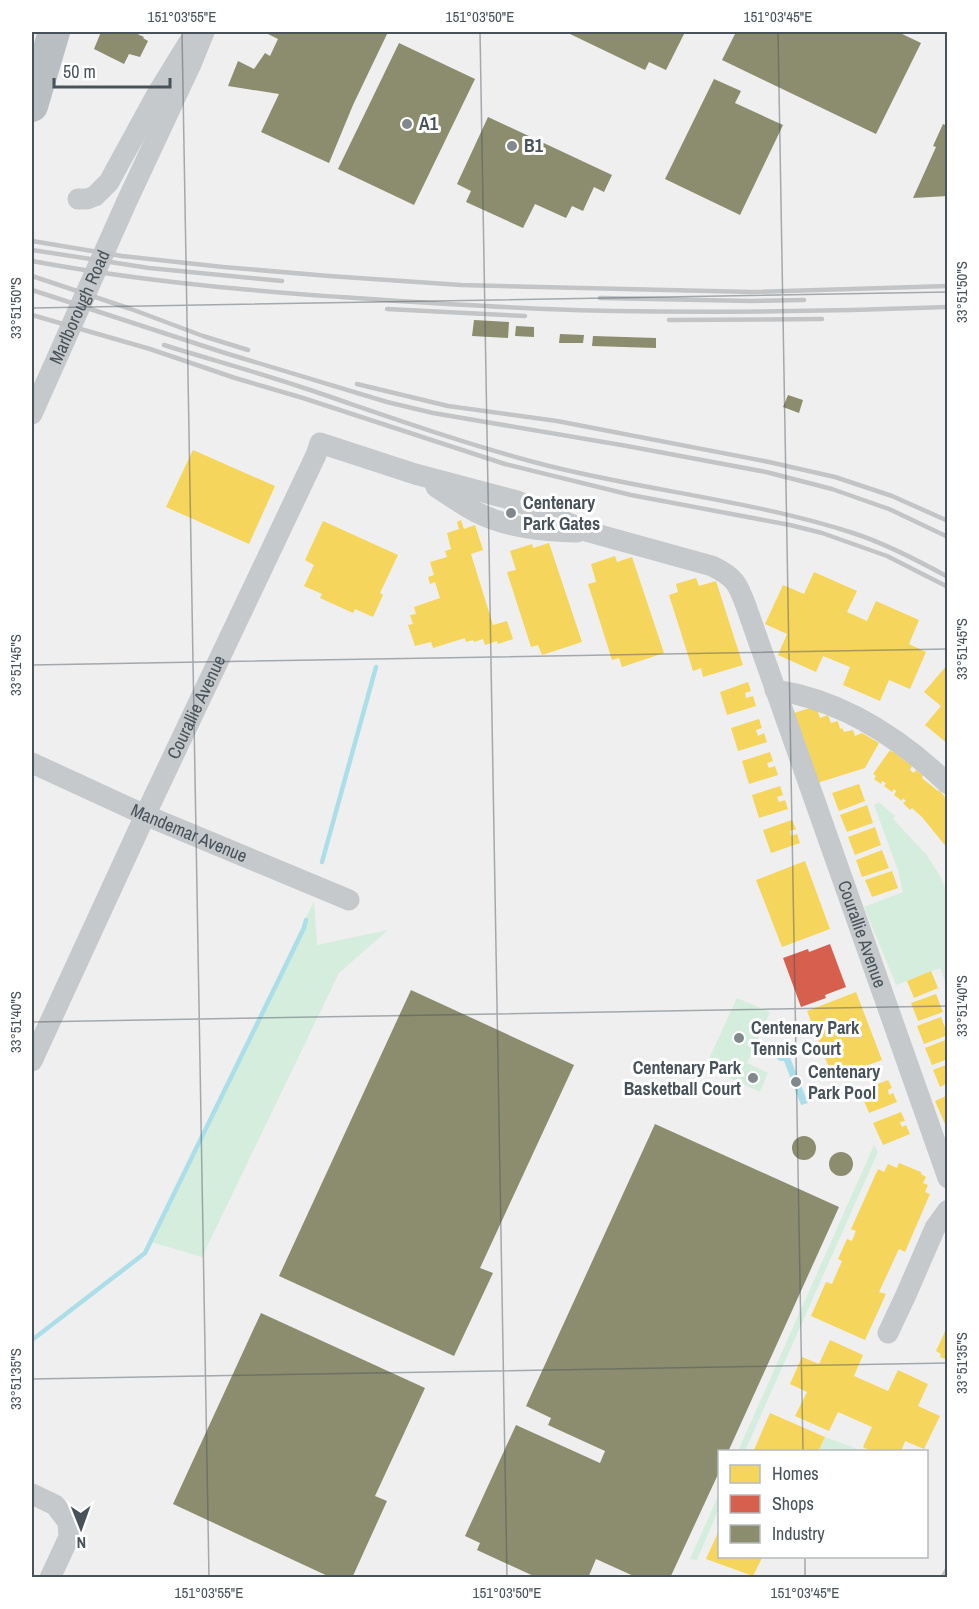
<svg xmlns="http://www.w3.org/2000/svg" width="979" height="1609" font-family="'Archivo Narrow',sans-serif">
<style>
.green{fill:#d5eddd}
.water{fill:#acdee9}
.homes{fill:#f6d55c}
.shops{fill:#d6604d}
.industry{fill:#8c8c6e}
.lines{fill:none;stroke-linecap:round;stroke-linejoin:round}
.stream{stroke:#acdee9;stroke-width:4.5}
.minor{stroke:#c6c9cb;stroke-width:21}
.highway{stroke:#b9bec2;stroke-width:32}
.rail{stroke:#c2c4c6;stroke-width:4.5}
.ticks{fill:none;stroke:#47525a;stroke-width:1.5;stroke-opacity:0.45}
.poi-dot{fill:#82898e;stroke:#fff;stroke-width:2}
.labels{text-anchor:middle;stroke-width:6;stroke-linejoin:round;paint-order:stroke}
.poi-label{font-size:18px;font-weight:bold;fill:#47525a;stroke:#fff;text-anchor:start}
.street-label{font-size:18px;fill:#47525a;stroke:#fff}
.neatline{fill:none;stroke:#47525a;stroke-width:2}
.ticks-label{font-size:15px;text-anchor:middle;fill:#47525a}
</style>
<rect width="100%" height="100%" fill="#efefef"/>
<path class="green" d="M879,802L895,816L893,819L926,854L940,876L947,892V987L940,968L896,985L864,907L903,892L898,870L874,805Z
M314,901L317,945L388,930L339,973L202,1257L151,1242Z
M737,998L770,1012L747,1063L768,1073L760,1092L705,1067Z
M874,1145L878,1152L745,1451H738Z
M825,1437L863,1451L818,1452Z
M719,1494V1508L697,1560L690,1559Z"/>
<path class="water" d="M785,1049L789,1055L808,1103L801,1105L784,1061H780L777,1059V1055L778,1051Z"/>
<path class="homes" d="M193,450L275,486L249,544L166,507Z
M461,520L464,529L475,525L483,550L471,554L493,625L507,621L513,639L498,644L497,641L485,645L483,639L474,642L473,640L466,642L465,638L433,648L431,642L415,646L408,625L413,624L410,615L416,614L414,607L440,598L435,582L430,584L428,577L434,575L430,562L447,557L445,551L451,549L447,533L459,529L457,522Z
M323,521L398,555L380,593L383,595L373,617L355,609L353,613L320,598L322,594L304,586L314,565L305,560Z
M549,543L582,642L542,655L538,645L531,647L507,572L516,570L510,551L532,544L533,548Z
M615,556L617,562L632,557L664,653L622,667L619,658L612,660L588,584L596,582L591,564Z
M814,572L857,591L847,612L867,621L876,601L919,620L909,644L926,652L910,689L889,680L880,701L843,685L850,667L823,656L816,672L778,655L787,634L765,624L783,585L804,594Z
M696,578L699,586L716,581L743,665L703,677L701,668L693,671L669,595L678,592L676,584Z
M948,664V744L925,725L941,706L924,692Z
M748,682L751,691L745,693L746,698L753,696L756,706L727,715L720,692Z
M816,706L820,718L828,715L831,723L838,721L840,729L842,728L844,732L853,730L855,736L862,733L879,743L865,768L817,783L794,713Z
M759,719L762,728L756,730L758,736L764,733L767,742L738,751L731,728Z
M890,750L892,752L893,751L905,761V760L912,766L910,770L914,773L916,770L923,775L922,778L938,791L939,790L945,797L944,798L948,801V849L922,817L912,808L910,810L903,803L906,801L903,798L902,801L894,795L896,791L894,789L892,792L884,786L886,783L882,781L881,784L874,779L876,776L873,774Z
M770,752L773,761L767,763L769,768L775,766L778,775L749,784L742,761Z
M859,784L865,801L839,811L832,793Z
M780,786L783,795L777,797L779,802L785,800L788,809L759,818L752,795Z
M867,805L873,823L847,832L840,815Z
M792,820L796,829L790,831L791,836L797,834L800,843L771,853L763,830Z
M875,827L881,845L855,855L848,837Z
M882,850L889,868L862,877L856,860Z
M805,861L830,929L782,947L756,880Z
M892,871L898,888L872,897L865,880Z
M931,971L938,988L914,998L907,981Z
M856,992L882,1060L833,1078L807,1011Z
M936,994L943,1012L918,1021L911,1003Z
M941,1017L948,1035L924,1044L917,1026Z
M948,1039V1059L932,1065L925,1048Z
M948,1064V1083L940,1087L933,1070Z
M888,1080L892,1088L888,1090L889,1095L893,1093L897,1102L869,1113L860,1091Z
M948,1095V1131L935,1101Z
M901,1112L905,1121L900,1122L902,1127L906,1125L910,1134L883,1145L873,1123Z
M899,1163L921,1172V1174L926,1177L923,1183L928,1185L925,1192L930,1194L905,1252L899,1249L879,1292L886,1294L865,1340L811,1316L826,1282L832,1284L842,1261L838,1259L847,1239L852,1241L856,1231L851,1229L878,1169L884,1172L888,1164L897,1168Z
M948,1325V1360L940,1357L941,1354L936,1351Z
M830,1340L863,1355L854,1376L888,1391L898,1370L928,1384L918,1406L940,1416L924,1449L905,1441L901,1452H872L863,1447L872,1427L838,1412L829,1431L795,1416L807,1392L790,1384L802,1357L819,1364Z
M770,1413L825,1437L818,1452H753Z
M720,1528V1556H763L753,1576L706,1559Z"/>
<path class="shops" d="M830,944L846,987L825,995L826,998L801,1007L783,958L808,949L809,952Z"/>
<path class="industry" d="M101,32H133L144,37L143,38L148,41L140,57L129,54L124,64L94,49Z
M269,32H388L353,105L329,163L261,132L279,94L228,86L238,61L254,69L265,53L270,56L278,39L268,34Z
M571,32H685L666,70L649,62L645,70L570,34Z
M736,32H898L921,43L876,134L722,60Z
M399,43L475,79L414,205L338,169Z
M714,79L741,91L735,103L783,125L740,215L665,179Z
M488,117L612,175L604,192L594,187L583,211L572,206L566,218L535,204L523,228L466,202L471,191L457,184Z
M943,124L948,126V196L913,198L936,147L933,146Z
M474,320L509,322L508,338L472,336Z
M516,326L534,327V337L515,336Z
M560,334L584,335L583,343H559Z
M593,336L656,338V348L592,346Z
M788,395L803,400L799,413L783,407Z
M411,990L574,1065L480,1268L493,1273L454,1356L279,1276Z
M655,1124L839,1207L728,1452H720V1470L670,1578H638L596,1559L588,1578H538L477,1550L480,1543L465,1536L516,1425L600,1463L605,1451L548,1425L551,1418L526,1406Z
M792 1148a12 12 0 1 1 24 0a12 12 0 1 1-24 0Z
M829 1164a12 12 0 1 1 24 0a12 12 0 1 1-24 0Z
M261,1313L425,1388L375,1496L387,1501L352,1578H332L173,1504Z"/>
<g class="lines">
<path class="stream" d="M322,862L376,667
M32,1340L145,1253L304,928L306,920"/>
<g class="minor">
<path d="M78,199H87L95,196L109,182L157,94L189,42"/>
<path id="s1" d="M32,414L127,201L191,64L204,32"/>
<path d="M436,487C449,495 462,505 476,512C508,528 542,531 577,532"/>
<path d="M775,690C842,700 900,738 948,784"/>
<path id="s2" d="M32,763L145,815L349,900"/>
<path id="s3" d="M32,1061L149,807L316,455L320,443L415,474L517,501L589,532L712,566C735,577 738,584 746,606L948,1178"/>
<path d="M888,1333L905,1297L935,1228L948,1210"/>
<path d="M32,1494L55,1505L68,1522L69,1537L50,1578"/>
</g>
<path class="highway" d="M32,106L54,32"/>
<path class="rail" d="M32,241L122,256L223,267L329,276L461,285L752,292L948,286
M32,250L149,268L282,281
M32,261C149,283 265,292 385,300C461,305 538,310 615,311C726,313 837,311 948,307
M32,276L131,309L203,336L248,350
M32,290L225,353L387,402L433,413L627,446L766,472L832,489L889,509L948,537
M600,298L751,301L804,300
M387,309L525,316
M32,315L150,349L235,378L303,398L505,464L631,495L790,525L822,533L887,556L948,587
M669,320L822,319
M164,345C212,360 260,373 307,389C387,416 467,445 549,466C649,491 754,501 853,533C884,543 919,561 948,577
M357,384L448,406L557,421L769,462L835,477L892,496L948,521
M942,1578L948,1568"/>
</g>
<path class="ticks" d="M182,32L209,1578M480,32L507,1578M778,32L803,1452M32,308L948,292M32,665L948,649M32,1022L948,1006M32,1379L948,1363M805,1556V1578"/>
<g class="poi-dot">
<circle cx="407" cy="124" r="6"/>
<circle cx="512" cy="146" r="6"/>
<circle cx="511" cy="513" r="6"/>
<circle cx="739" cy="1038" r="6"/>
<circle cx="753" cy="1078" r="6"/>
<circle cx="796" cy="1082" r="6"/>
</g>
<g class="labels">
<g class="poi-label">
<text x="419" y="130">A1</text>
<text x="524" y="152">B1</text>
<text x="523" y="509">Centenary<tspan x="523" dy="21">Park Gates</tspan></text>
<text x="751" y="1034">Centenary Park<tspan x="751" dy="21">Tennis Court</tspan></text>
<text x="741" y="1074" text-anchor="end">Centenary Park<tspan x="741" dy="21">Basketball Court</tspan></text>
<text x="808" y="1078">Centenary<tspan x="808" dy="21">Park Pool</tspan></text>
</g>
<g class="street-label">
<text dy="6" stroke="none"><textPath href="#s1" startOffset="117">Marlborough Road</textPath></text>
<text dy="6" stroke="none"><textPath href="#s3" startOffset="390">Courallie Avenue</textPath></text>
<text dy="6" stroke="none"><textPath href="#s2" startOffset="172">Mandemar Avenue</textPath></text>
<text dy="6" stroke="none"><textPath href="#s3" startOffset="1496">Courallie Avenue</textPath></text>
</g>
</g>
<rect width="979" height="1609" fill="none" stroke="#ffffff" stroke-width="66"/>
<rect x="718" y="1450" width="210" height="108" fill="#ffffff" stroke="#b5babd" stroke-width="1.5"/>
<rect x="730" y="1465" width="30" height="18" fill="#f6d55c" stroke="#b5babd" stroke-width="1.5"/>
<text x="772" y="1480" font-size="18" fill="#47525a">Homes</text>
<rect x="730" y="1495" width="30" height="18" fill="#d6604d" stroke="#b5babd" stroke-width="1.5"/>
<text x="772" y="1510" font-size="18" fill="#47525a">Shops</text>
<rect x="730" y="1525" width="30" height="18" fill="#8c8c6e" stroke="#b5babd" stroke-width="1.5"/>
<text x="772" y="1540" font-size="18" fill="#47525a">Industry</text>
<g transform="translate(81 1528) rotate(179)" stroke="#ffffff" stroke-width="4.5" paint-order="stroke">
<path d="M0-4.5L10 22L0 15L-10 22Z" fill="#47525a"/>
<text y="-9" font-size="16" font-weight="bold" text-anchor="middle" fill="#47525a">N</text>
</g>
<path d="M54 78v9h116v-9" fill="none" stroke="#47525a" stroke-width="3"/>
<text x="63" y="78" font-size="18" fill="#47525a" stroke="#ffffff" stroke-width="4.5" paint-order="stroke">50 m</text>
<rect x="33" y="33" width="913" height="1543" class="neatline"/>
<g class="ticks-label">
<text x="182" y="22">151°03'55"E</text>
<text x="480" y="22">151°03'50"E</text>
<text x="778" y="22">151°03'45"E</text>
<text transform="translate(962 292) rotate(-90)" y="5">33°51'50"S</text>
<text transform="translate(16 308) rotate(-90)" y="5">33°51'50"S</text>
<text transform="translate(962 649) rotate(-90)" y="5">33°51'45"S</text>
<text transform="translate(16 665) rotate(-90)" y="5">33°51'45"S</text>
<text transform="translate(962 1006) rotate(-90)" y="5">33°51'40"S</text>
<text transform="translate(16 1022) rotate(-90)" y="5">33°51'40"S</text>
<text transform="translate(962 1363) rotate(-90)" y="5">33°51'35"S</text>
<text transform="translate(16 1379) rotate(-90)" y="5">33°51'35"S</text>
<text x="209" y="1598">151°03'55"E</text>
<text x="507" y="1598">151°03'50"E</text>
<text x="805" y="1598">151°03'45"E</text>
</g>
</svg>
